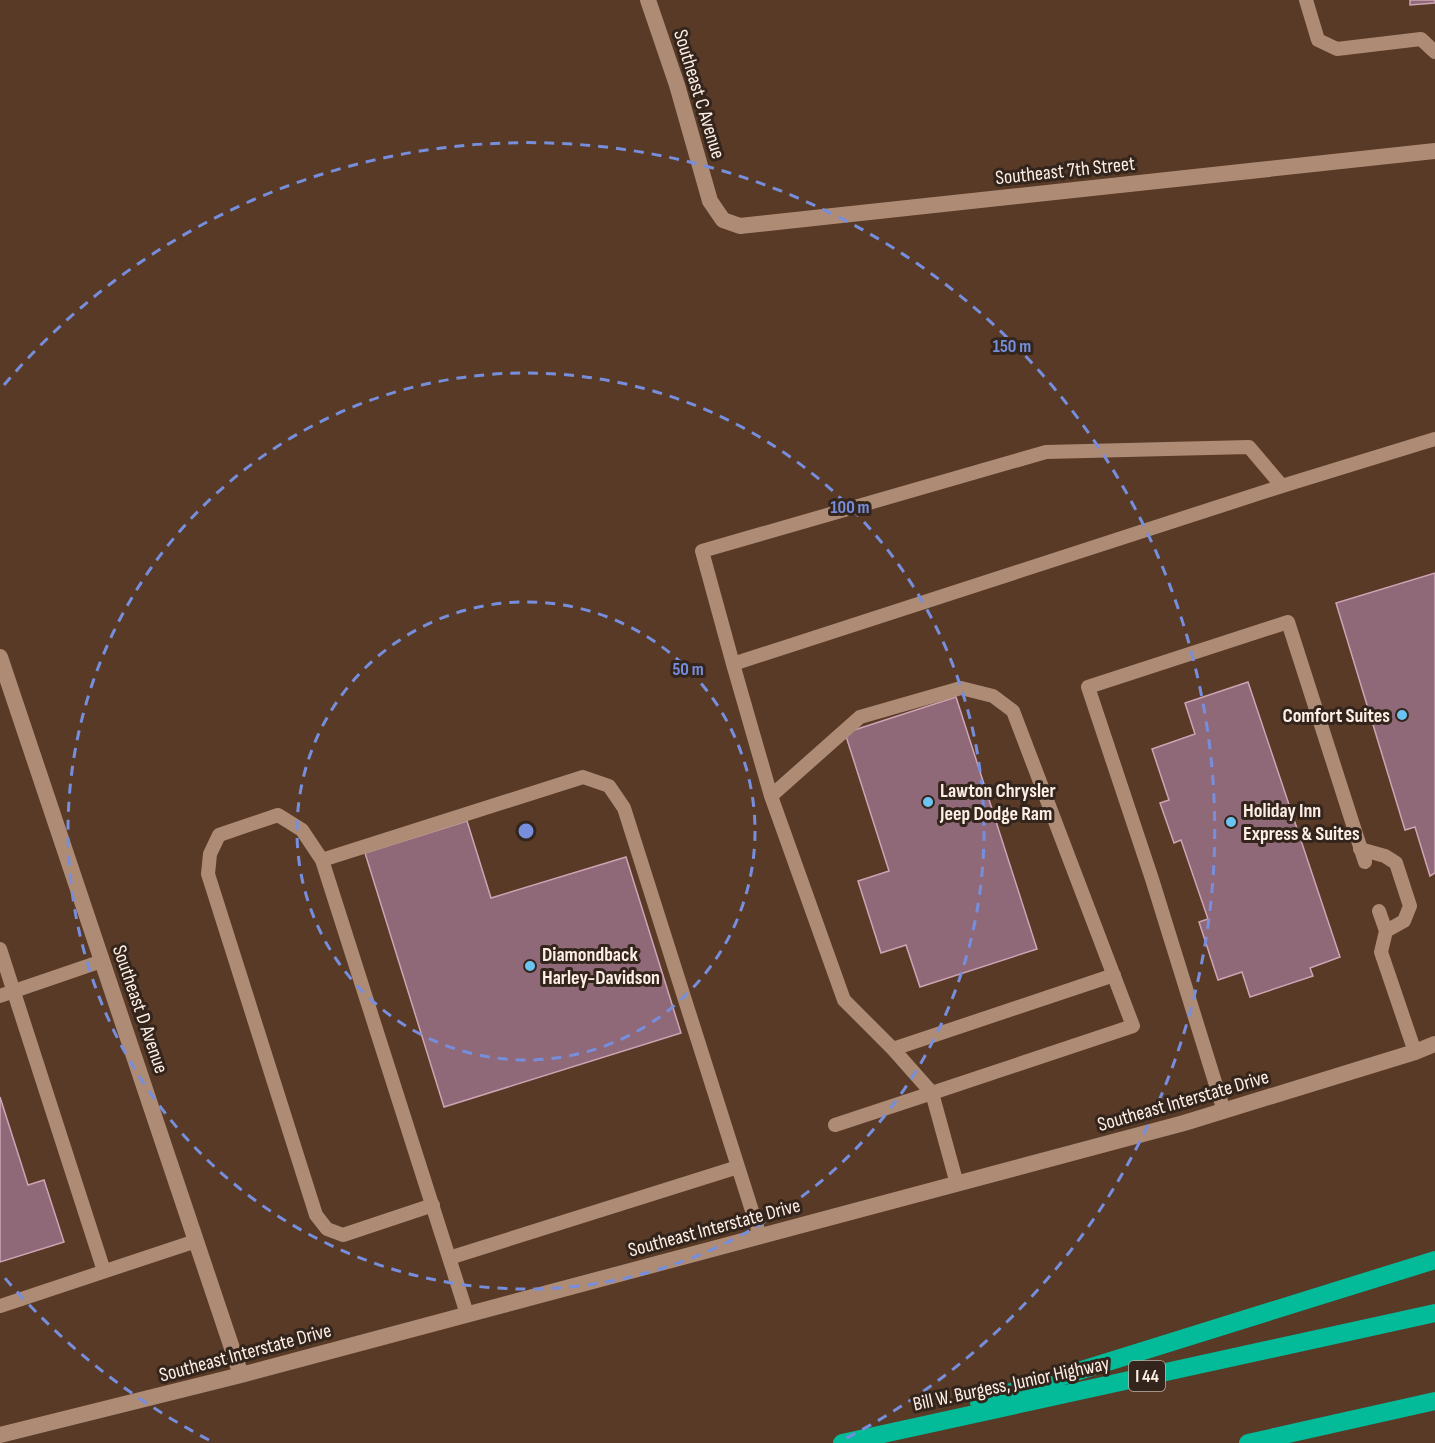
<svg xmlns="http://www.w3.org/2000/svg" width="1435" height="1443" font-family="'Sofia Sans Condensed',sans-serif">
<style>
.building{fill:#8f6978;stroke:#cea4b4;stroke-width:1.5}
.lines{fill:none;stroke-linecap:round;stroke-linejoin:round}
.service{stroke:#ae8b75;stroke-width:14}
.minor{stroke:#ae8b75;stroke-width:16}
.motorway{stroke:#03ba99;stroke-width:18}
.ring{fill:none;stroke:#778edd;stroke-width:3;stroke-dasharray:10 8}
.poi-dot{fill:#6bc3f2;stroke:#33251c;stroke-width:2}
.labels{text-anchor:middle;stroke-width:6;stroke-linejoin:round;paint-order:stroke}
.shield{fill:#33251c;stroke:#c1b2a9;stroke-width:1.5}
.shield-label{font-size:18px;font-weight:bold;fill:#feeee5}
.street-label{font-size:20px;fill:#feeee5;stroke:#33251c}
.poi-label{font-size:20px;font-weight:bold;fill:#feeee5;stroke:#33251c;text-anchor:start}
.centre{fill:#778edd;stroke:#33251c;stroke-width:3}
.ring-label{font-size:18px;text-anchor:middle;font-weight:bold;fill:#778edd;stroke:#33251c;stroke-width:6;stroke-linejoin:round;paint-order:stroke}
</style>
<rect width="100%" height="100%" fill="#583a26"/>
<path class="building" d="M1410,0H1435V3L1410,5Z
M1435,573V873L1430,876L1415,827L1405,830L1336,603Z
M1248,682L1340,957L1310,968L1313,976L1250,997L1242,972L1218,980L1199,922L1208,919L1181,840L1174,843L1160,803L1169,800L1152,749L1195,734L1185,703Z
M956,697L1037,949L920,987L906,945L881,953L858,881L889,871L845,733Z
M467,821L491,898L626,857L681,1033L444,1107L365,853Z
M0,1097L28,1185L44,1180L64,1242L0,1262Z"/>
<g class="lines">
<path class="service" d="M1306,0L1318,40L1337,49L1421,39L1435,52
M733,664L1282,486
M961,688L993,696L1013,711L1133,1026L932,1093L893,1049L844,1000L771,796L860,717Z
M771,796L733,664L702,551L1046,452L1249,447L1282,486L1435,439
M1360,849L1385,856L1396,863L1410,906L1404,921L1386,931
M322,860L467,1314
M1379,911L1386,931L1381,952L1415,1052
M0,949L104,1271
M0,996L102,961
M893,1049L1114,975
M1224,1111L1152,879L1088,687L1288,622L1365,862
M835,1125L932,1093L957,1184
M433,1205L343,1235L327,1229L316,1215L208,874L210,854L219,835L278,815L302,830L322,860L583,777L609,786L624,808L760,1236
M449,1258L738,1167
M0,1306L196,1241"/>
<path class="minor" d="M648,0L677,85L710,201L723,220L740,226L1435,151
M0,657L241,1375
M0,1435L241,1375L1184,1123L1415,1052L1435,1044"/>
<path class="motorway" d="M979,1402L1435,1260
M842,1443L1435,1313
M1248,1443L1435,1401"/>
</g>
<g class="ring">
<circle cx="526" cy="831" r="229"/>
<circle cx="526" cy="831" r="458"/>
<path d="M209 1440A687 687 0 0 1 4 1277M4 385A687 687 0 1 1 843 1440"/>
</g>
<g class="poi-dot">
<circle cx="1402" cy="715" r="6"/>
<circle cx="928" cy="802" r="6"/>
<circle cx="1231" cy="822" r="6"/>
<circle cx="530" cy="966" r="6"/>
</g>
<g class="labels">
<rect class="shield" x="1129" y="1361" width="36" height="30" rx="4.5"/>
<g class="shield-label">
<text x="1147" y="1382">I 44</text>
</g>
<g class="street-label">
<text transform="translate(700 94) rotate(73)" y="7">Southeast C Avenue</text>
<text transform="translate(1065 170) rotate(-6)" y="7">Southeast 7th Street</text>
<text transform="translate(141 1009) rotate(71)" y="7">Southeast D Avenue</text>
<text transform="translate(1183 1100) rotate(-16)" y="7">Southeast Interstate Drive</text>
<text transform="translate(714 1227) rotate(-15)" y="7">Southeast Interstate Drive</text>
<text transform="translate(245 1352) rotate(-15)" y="7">Southeast Interstate Drive</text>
<text transform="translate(1011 1383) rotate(-12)" y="7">Bill W. Burgess, Junior Highway</text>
</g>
<g class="poi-label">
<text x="1390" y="722" text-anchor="end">Comfort Suites</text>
<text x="940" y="797">Lawton Chrysler<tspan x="940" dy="23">Jeep Dodge Ram</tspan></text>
<text x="1243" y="817">Holiday Inn<tspan x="1243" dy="23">Express &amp; Suites</tspan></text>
<text x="542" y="961">Diamondback<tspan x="542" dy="23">Harley-Davidson</tspan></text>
</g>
</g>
<circle cx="526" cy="831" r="9" class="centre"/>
<g class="ring-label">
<text x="1012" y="352">150 m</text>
<text x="850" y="513">100 m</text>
<text x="688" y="675">50 m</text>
</g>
</svg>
